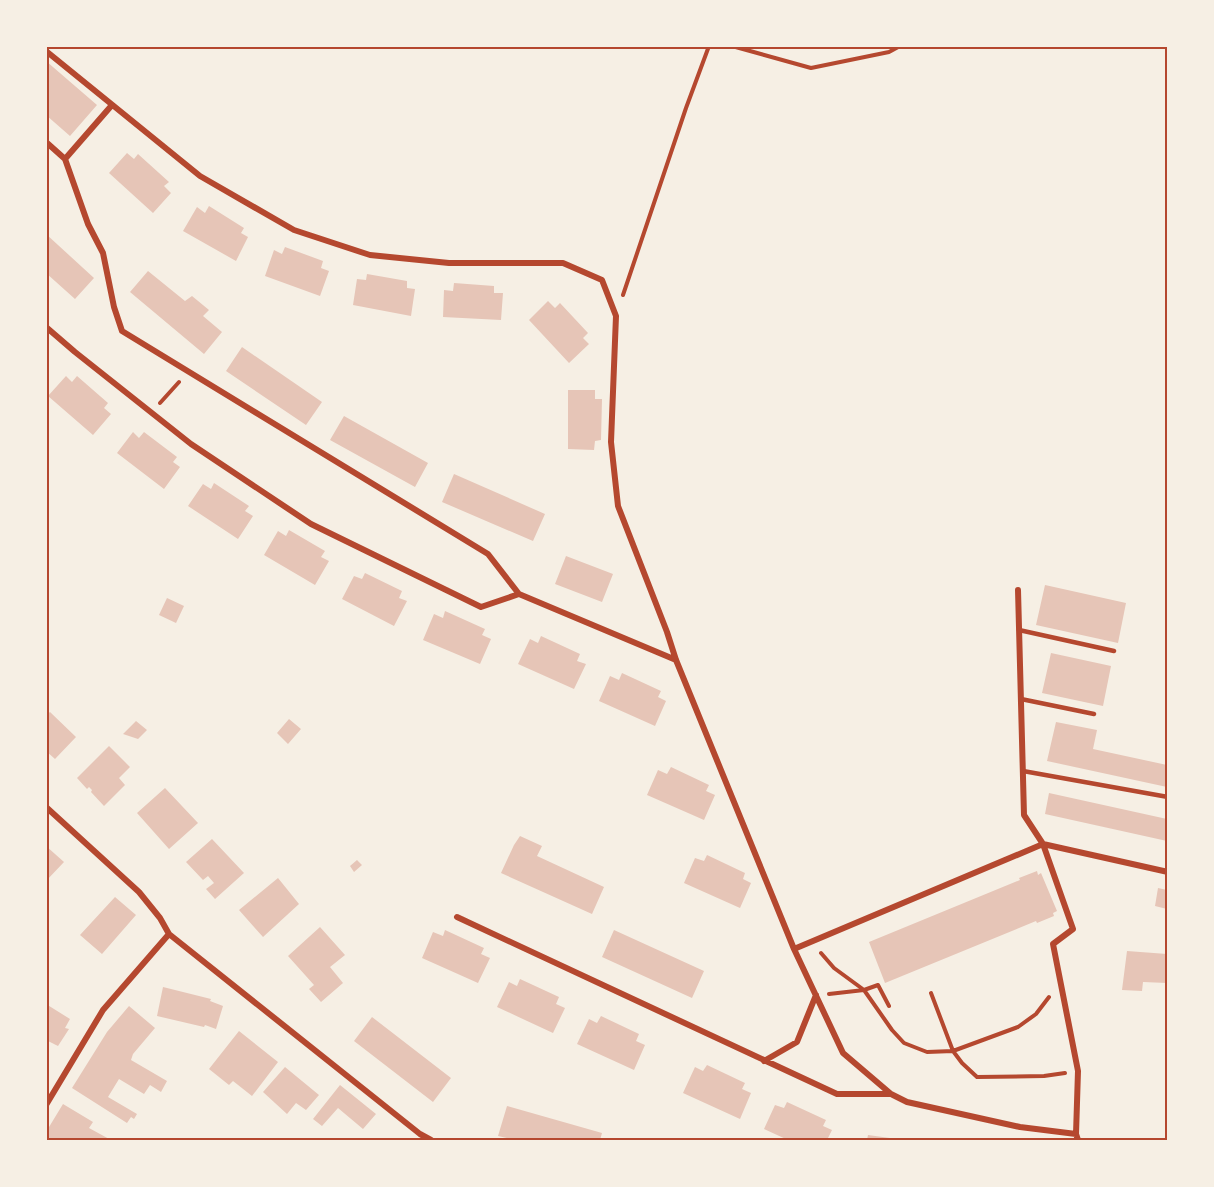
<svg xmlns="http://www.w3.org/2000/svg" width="1214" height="1187" font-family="'Noto Sans',sans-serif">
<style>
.building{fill:#e6c5b7}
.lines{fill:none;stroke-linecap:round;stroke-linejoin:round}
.path{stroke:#b5482f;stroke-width:4}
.service{stroke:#b5482f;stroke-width:4.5}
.minor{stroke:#b5482f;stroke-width:6}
.neatline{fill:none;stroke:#b5482f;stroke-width:2}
</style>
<rect width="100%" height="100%" fill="#f6efe4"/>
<path class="building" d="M46,61L97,105L70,136L46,115Z
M127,153L134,159L138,154L169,182L164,186L171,193L153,213L109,173Z
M209,206L244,228L241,233L248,237L236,261L183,231L197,207L205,213Z
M46,234L94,278L75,299L46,273Z
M285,247L323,261L321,268L329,271L320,296L265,276L274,250L282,254Z
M148,271L185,301L192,296L209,310L203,316L222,332L204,354L130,292Z
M367,274L407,281V288L415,289L411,316L353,305L357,279L366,280Z
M454,283L494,286V293H503L501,320L443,317L444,290L453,291Z
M548,301L555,308L560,303L588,333L583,338L589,344L569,363L529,320Z
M242,347L322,402L306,425L226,371Z
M66,376L72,382L77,376L108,403L104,408L111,414L93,435L48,396Z
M568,390H595V399H602L601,440L595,441L594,450L568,449Z
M344,416L428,463L415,487L330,440Z
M133,432L139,438L144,432L177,457L173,462L180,467L164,489L117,453Z
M454,474L545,514L533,541L442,502Z
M214,483L249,506L245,511L253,516L238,539L188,506L203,484L211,489Z
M289,530L325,551L321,557L329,561L315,585L264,555L278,531L286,536Z
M566,556L613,574L602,602L555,584Z
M365,573L402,591L399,598L407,601L394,626L342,599L354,576L362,579Z
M1045,585L1126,603L1118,643L1036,625Z
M167,598L184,606L176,623L159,615Z
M445,611L485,629L482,635L491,639L480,664L423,640L434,614L443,618Z
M541,636L580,654L577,661L586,664L574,689L518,664L530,639L538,643Z
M1051,653L1111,666L1103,706L1042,693Z
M622,673L661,691L658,697L666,701L655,726L599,701L610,676L619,680Z
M50,712L76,737L55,759L46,751V715Z
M289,719L301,729L288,744L277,733Z
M136,721L147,730L138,739L123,734Z
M1056,722L1097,730L1093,749L1167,765V787L1047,761Z
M109,746L130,767L119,778L125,785L104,806L91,792L92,790L89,787L87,789L77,778Z
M671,767L709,785L706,791L715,795L704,820L647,795L658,770L667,774Z
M165,788L198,823L169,849L137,813Z
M1049,793L1167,819V841L1045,814Z
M520,836L542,846L537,856L604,887L592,914L501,873L514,845Z
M212,839L244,873L215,899L206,889L214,883L208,876L203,880L186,862Z
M46,846L64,862L46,881Z
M707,855L745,873L743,879L751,883L740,908L684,883L695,858L704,861Z
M357,860L362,865L354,872L350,866Z
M1037,871L1038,875L1041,873L1057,911L1053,913L1054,916L1037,923L1036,921L885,983L869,942L1020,880L1019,878Z
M278,878L299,904L263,937L239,910Z
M1158,888L1167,890V909L1155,906Z
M115,897L136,915L102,954L80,935Z
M320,927L345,955L330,967L343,983L321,1002L309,989L314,985L288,956Z
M445,930L484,948L481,954L490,958L478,983L422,958L433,932L443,936Z
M614,930L704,971L692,998L602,957Z
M1127,951L1167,954V983L1143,982L1142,991L1122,990Z
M520,979L559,997L556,1004L565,1008L553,1033L497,1007L509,982L517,986Z
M163,987L211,999L210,1001L223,1006L216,1029L205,1025L204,1027L157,1016Z
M46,1004L70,1019L65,1028L69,1029L58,1046L46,1040Z
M129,1006L155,1028L133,1054L131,1060L167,1081L161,1092L150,1085L144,1094L119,1079L108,1097L137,1114L134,1119L131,1117L127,1123L72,1088L107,1032Z
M601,1016L639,1034L636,1041L645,1045L634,1070L577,1044L589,1019L597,1023Z
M372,1017L451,1078L433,1102L354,1041Z
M239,1031L278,1062L252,1096L233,1081L229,1085L209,1069Z
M707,1065L745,1083L742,1089L751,1093L740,1119L683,1093L695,1067L703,1071Z
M285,1067L319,1095L306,1110L296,1103L287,1114L263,1092Z
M340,1085L376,1114L363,1129L338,1108L322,1126L313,1119Z
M787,1102L826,1120L823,1126L832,1130L827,1140H788L764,1129L775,1105L784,1108Z
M63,1104L93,1122L89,1128L111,1140H46V1132Z
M507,1106L602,1133L600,1140H516L498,1136Z
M868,1135L897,1139V1140H867Z"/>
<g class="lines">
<path class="path" d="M732,46L811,68L889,52L900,46
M623,295L686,108L709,46
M160,403L179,382
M821,953L834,968L864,990L892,1030L904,1043L927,1052L953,1051L1018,1027L1036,1014L1049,997
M931,993L953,1051L962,1063L977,1077L1044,1076L1065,1073
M829,994L864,990L878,985L889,1006"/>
<path class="service" d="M1019,630L1114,651
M1021,699L1094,714
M1023,771L1168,797"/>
<path class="minor" d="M46,51L200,176L294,230L370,255L449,263H563L602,280L616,316L611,442L618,506L667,632L676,660L794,949L843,1053L891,1094
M46,142L65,159L88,224L103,253L114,307L122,331L488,554L519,594
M65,159L112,105
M46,327L75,352L191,444L311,524L481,607L519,594L676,660
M1018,590L1024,815L1043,844L1073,929L1053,944L1078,1071L1076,1134L1078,1140
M46,807L139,892L160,918L169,934L420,1134L431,1140
M457,917L837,1094H891L907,1102L1020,1127L1076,1134
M794,949L1043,844L1168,872
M764,1061L797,1042L816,995
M46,1105L103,1010L169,934"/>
</g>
<rect width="1214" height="1187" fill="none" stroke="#f6efe4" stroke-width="96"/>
<rect x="48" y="48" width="1118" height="1091" class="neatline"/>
</svg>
